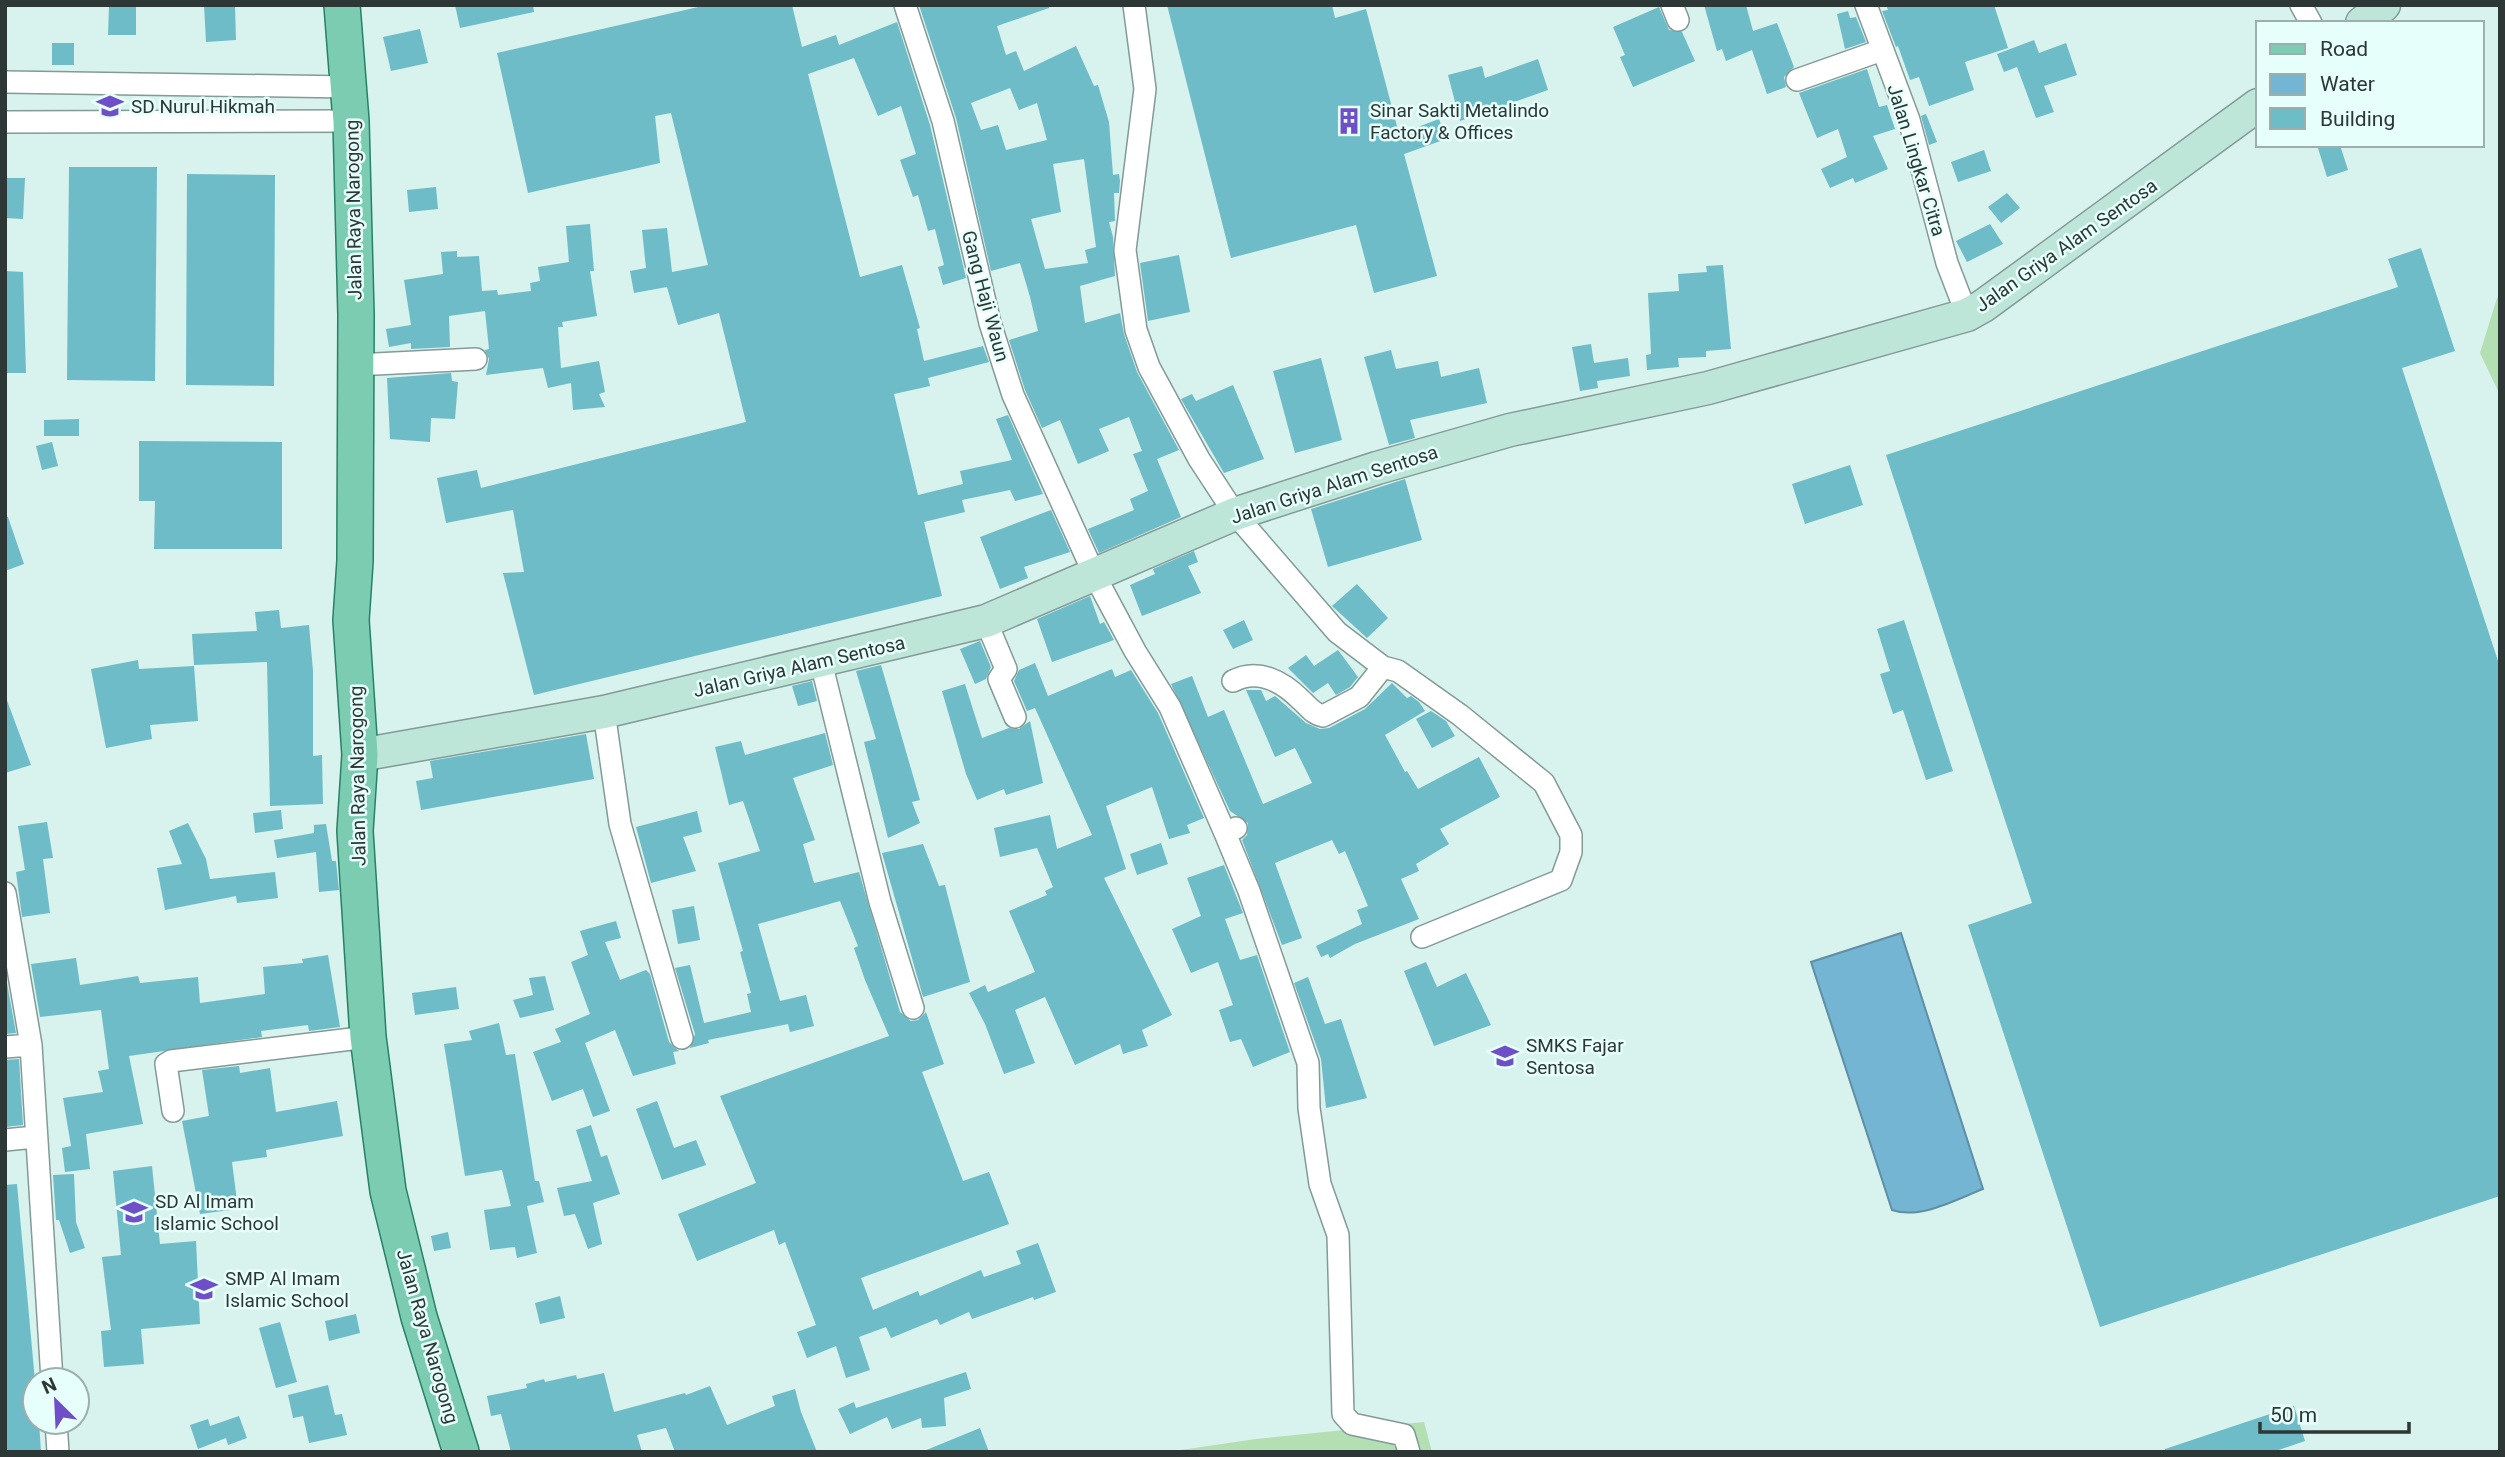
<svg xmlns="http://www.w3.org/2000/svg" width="2505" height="1457" font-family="Roboto,sans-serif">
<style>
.green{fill:#b3dfb3}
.water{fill:#74b5d3;stroke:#5f8fa4;stroke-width:2}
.building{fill:#6ebcc7;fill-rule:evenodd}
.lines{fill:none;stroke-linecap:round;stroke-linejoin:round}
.street-casing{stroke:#839a97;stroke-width:24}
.secondary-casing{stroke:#839a97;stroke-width:35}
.primary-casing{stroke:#278265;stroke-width:38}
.street{stroke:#fff;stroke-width:21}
.secondary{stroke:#bde6d9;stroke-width:32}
.primary{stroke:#7cccb2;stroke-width:35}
.labels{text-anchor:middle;stroke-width:5;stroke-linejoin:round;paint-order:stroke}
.poi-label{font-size:19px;fill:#2d3735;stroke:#e6fffb;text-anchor:start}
.street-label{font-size:19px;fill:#2d3735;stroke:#e6fffb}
</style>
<rect width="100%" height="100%" fill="#d8f2ee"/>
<path class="green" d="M2500,297V395L2480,353L2497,298Z
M1424,1422L1432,1452H1167L1256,1439Z"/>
<path class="water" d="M1901,933L1983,1189C1957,1199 1920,1220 1892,1210L1811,962Z"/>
<path class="building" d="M109,5H136V35H108Z
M204,5H235L236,40L206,42Z
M455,5H533L534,12L460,28Z
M707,5H792L802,47L836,35L839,45L897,22L930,125L966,278L943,285L938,267L944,265L935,229L928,231L918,195L913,197L900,160L916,154L901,106L878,116L854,58L808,74L860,277L902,265L920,328L917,329L924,361L983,346L989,362L928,378L930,386L894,394L918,495L963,484L960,471L1012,460L996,419L1008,415L1043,494L1015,501L1010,490L962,500L965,512L924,522L942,596L534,695L503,573L524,572L513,510L446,523L437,478L477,470L481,488L746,422L719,313L678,325L667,287L634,293L630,271L646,268L642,230L667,228L672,272L708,265L671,113L655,116L660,163L528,193L497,53Z
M919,5H1049V8L997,26L1006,55L1016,51L1024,71L1076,46L1094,86L1098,85L1109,122L1113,175L1119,174L1120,181L1119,193H1114L1115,221L1109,222L1113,237L1115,276L1080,286L1085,323L1120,313L1124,334L1137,372L1179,450L1157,459L1181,517L1099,553L1088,529L1134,510L1130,499L1148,491L1133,454L1142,451L1129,417L1099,429L1109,451L1078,464L1060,420L1042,428L1025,390L1009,340L1038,331L1030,297L1020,263L991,271L956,118ZM1010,88L1019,110L1037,103L1047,140L1006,150L998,125L981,130L971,103ZM1084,159L1096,247L1085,250L1088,263L1045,269L1031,219L1061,212L1053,164Z
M1167,5H1332L1335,18L1366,9L1399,134L1439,119L1446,139L1404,154L1437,276L1374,293L1356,225L1231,258Z
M1704,5H1746L1753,31L1777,23L1794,67L1784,77L1786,87L1767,94L1752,50L1726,61L1722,49L1717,51Z
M1886,5H1994L2008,48L1965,62L1974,90L1929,106L1919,77L1910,80L1898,46L1896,47L1882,11L1888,10Z
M1659,7L1669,30L1682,32L1695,61L1633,87L1620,57L1625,55L1613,27Z
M1848,11L1850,18L1856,17L1866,42L1845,49L1837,14Z
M420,29L428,63L391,71L383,37Z
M2034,40L2039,53L2066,43L2077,75L2044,86L2054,112L2036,118L2017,67L2004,72L1997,54Z
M52,43H74V65H52Z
M1538,59L1548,90L1460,121L1448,75L1482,66L1485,78Z
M1867,69L1879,107L1887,105L1895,129L1873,136L1888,169L1855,183L1853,178L1830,188L1821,169L1847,157L1838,129L1817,138L1799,93Z
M1926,114L1937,142L1929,145L1921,116Z
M2317,145H2340L2348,170L2327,177Z
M1984,150L1991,171L1958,182L1951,162Z
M69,167H157L155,381L67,380Z
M187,174L275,175L274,386L186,385Z
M5,178H25L23,219L5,218Z
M436,187L438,209L409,212L407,190Z
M2007,193L2020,208L2001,223L1988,207Z
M590,224L594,271H590L597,316L562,322L563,327H558L561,368L599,361L605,392L599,394L605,407L573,410L571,383L548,388L543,368L486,375L489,359L485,350L489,349L485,311L449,316L450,347L411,349V343L389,347L386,329L411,325L404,280L443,274L441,252L457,251V257L479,256L482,291L497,290L498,295L531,291L530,283L540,281L538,267L569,262L566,226Z
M1990,224L2003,244L1967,262L1956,241Z
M2421,248L2455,351L2402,368L2500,667V1196L2100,1327L1968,925L2032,903L1886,455L2398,287L2388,259Z
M1179,255L1190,312L1148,321L1140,263Z
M1723,265L1731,349L1706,351V357L1678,358L1679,367L1647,370L1646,355L1651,354L1648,293L1679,291L1678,274L1707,272L1706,266Z
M5,271L23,272L26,373H5Z
M1591,344L1594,363L1628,358L1630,376L1597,381L1598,388L1580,391L1572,347Z
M1391,350L1396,369L1438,361L1441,377L1479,368L1487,403L1410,420L1415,438L1389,445L1364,357Z
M1321,358L1342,440L1295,453L1273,371Z
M451,373L452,381L458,382L455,419L431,418L430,442L390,439L387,378Z
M1233,385L1264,459L1224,473L1181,399L1192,394L1196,401Z
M79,419V436H44V420Z
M139,441L282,442V549H154L155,501H139Z
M52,442L58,466L42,470L36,446Z
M1850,465L1863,505L1805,524L1792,484Z
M1405,479L1422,540L1328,567L1311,509Z
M1051,510L1070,552L1024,567L1028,578L1000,589L980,537Z
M5,517H8L24,564L5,571Z
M1194,551L1198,562L1188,566L1201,593L1142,616L1130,585L1155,574L1153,569Z
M1357,584L1388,618L1367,638L1332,606Z
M1090,596L1100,624L1104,622L1114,640L1052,662L1037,619Z
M279,610L281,628L309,625L313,671V756L322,755L323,804L270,806L267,662L194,665L192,634L257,631L255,612Z
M1244,620L1253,640L1233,649L1223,630Z
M1904,620L1953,771L1926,780L1903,710L1893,714L1880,674L1890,671L1877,629Z
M980,641L991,667L986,679L975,684L960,649Z
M1338,650L1358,677L1350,687L1336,695L1328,683L1313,693L1288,668L1306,655L1314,666Z
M138,660L139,669L194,666L198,721L150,725L152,739L106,748L91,669Z
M1035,663L1048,696L1112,669L1115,677L1131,670L1158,713L1204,818L1187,825L1190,833L1169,839L1152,787L1106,806L1126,869L1104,878L1172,1015L1142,1030L1148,1046L1123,1054L1120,1044L1075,1065L1045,997L1015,1010L1035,1063L1004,1074L985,1024L969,993L985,985L988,992L1035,972L1009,911L1047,895L1045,891L1053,887L1037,848L1000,857L994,828L1050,815L1057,849L1092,835L1035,708L1027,711L1014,681L1019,670Z
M881,665L920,800L912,802L920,823L888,838L864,742L876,739L856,671Z
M1192,676L1208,717L1224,710L1263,804L1312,783L1295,748L1275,757L1246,690H1261L1266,701L1275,696L1306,723L1320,729L1329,728L1365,709L1392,683L1407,698L1411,696L1419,702L1425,711L1385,735L1405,772L1407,771L1418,789L1479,757L1500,797L1440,829L1449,844L1416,864L1419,871L1401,879L1419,919L1355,944L1330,958L1328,954L1321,957L1316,946L1362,924L1357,910L1368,906L1345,851L1339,854L1332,840L1275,863L1302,938L1282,945L1242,840L1247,835L1248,823L1230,811L1171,684Z
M812,681L817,701L798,706L792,686Z
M965,684L982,738L1009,728L1019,729L1030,721L1043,783L1006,795L1004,789L977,800L966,774L942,691Z
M5,695L31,765L5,773Z
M1431,711L1446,721L1455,736L1432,748L1416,719Z
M825,733L833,765L793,778L815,840L803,844L814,883L859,872L900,1012L911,1021L918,1020L926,1012L944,1064L922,1072L963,1181L989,1172L1009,1224L861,1278L873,1310L918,1291L920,1296L981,1270L984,1277L1021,1264L1016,1251L1038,1243L1056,1292L1034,1300L1033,1297L972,1319L969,1312L940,1325L937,1319L891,1338L886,1327L859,1337L870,1370L846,1378L836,1346L807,1358L797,1332L816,1325L785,1242L779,1245L774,1230L697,1261L678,1214L756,1183L720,1096L889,1036L865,980L854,948L858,946L840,901L758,924L780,1001L806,995L814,1026L790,1032L788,1024L708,1040L709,1043L690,1048L695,1034L675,968L690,965L704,1023L751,1012L747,994L751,993L740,952L743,951L718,863L760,851L743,801L729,805L715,747L741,741L745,755Z
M586,734L594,779L421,810L416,781L433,778L430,761Z
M281,810L283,829L255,833L253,813Z
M697,811L702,832L683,837L696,871L651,883L636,827Z
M47,822L53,858L43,859L50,913L22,917L16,872L25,870L18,826Z
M188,823L206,859L210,879L275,872L278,898L237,903L236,896L165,910L157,868L182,864L169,831Z
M326,824L332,861H336L339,890L319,892L316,852L277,858L274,840L314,833V825Z
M1161,843L1168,864L1137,875L1130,854Z
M923,844L939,886L945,885L970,982L923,997L882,853Z
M1224,865L1243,913L1225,919L1240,960L1257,955L1290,1052L1253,1067L1241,1039L1230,1042L1219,1010L1233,1005L1218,962L1191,973L1172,929L1201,916L1187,878Z
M694,906L700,940L678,944L672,910Z
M616,921L621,938L605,942L620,980L646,970L650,974L669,1042L679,1051L673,1052L676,1064L633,1076L615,1030L585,1043L610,1111L593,1117L583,1089L552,1101L533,1052L561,1042L555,1029L590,1014L571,962L588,955L580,931Z
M328,955L340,1027L309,1031L308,1025L261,1031L262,1037L129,1056L143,1124L86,1134L90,1169L65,1172L62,1148L71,1146L63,1098L103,1092L98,1071L109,1069L101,1010L40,1017L31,964L76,958L80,985L138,976L140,983L198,977L200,1003L265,994L263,967L303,963L302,959Z
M1426,962L1437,987L1466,973L1491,1025L1434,1046L1404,971Z
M5,972L16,1033L5,1034Z
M545,976L554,1010L520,1018L513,1000L533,995L529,978Z
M1308,977L1325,1024L1341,1019L1367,1098L1326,1108L1321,1059L1294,983Z
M456,987L459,1009L415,1015L412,993Z
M499,1023L506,1055L515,1054L535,1181H539L544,1202L527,1206L537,1253L517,1258L515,1247L490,1250L484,1210L511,1206L502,1170L465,1176L444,1044L472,1040L469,1031Z
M19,1059L23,1125L5,1127V1060Z
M239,1066L240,1073L270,1068L276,1112L337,1101L343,1136L266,1150L267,1157L232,1162L238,1209L200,1214L182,1121L209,1116L202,1070Z
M657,1101L674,1148L696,1140L706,1165L662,1180L636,1109Z
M591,1125L601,1157L607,1155L620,1194L593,1203L602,1244L588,1249L575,1214L564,1216L557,1188L592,1181L576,1130Z
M152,1166L160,1244L196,1241L200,1324L141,1329L144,1364L104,1367L101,1331L111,1330L102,1257L121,1255L113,1171Z
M74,1174L76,1222L85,1248L70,1253L59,1220H56L53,1175Z
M17,1184L35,1381V1422H39L41,1452H5V1185Z
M448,1232L451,1248L434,1251L431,1236Z
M560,1296L565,1318L540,1324L535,1303Z
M356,1314L360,1333L329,1341L325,1321Z
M280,1322L297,1382L276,1388L259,1328Z
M966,1372L971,1389L944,1398L946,1426L922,1428L921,1418L892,1429L887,1417L850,1434L838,1409L854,1402L856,1408Z
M604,1373L614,1412L685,1393L686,1395L710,1386L727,1425L775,1406L772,1396L795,1389L801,1412L817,1452H675L666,1428L637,1435L642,1452H511L501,1414L491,1416L487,1396L527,1388L526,1384L544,1379L545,1382L576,1375L577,1379Z
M328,1385L335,1415L342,1414L347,1435L309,1443L303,1416L293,1418L288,1395Z
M2294,1406L2305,1441L2273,1452H2165V1449Z
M239,1416L247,1438L228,1445L226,1438L198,1449L190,1425L208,1419L210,1426Z
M980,1428L989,1452H924V1451Z"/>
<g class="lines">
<defs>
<path id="street" d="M905,5L943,121L990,323L1013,395L1095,576L1135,651L1170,707L1225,833
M1134,5L1145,89L1125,250L1136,330L1149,367L1199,459L1235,514L1337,632L1383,667L1398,671L1460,715L1544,783L1571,835V852L1561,880L1422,937
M1672,5L1678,20
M1866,5L1909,120L1947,263L1967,315
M2301,5L2311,23
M1797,80L1882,50
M5,82L349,87
M5,122L351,121
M355,365L476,359
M986,621L1006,669L999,679L1015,717
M821,662L880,902L913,1008
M1233,681C1258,668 1282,681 1301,700C1308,706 1313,714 1323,716L1359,697L1383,667
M604,712L620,824L682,1038
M1236,828L1225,833L1249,891L1308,1063L1309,1108L1320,1184L1338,1235L1343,1414L1352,1424L1404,1435L1409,1452
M5,893L31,1045L52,1380
M5,1047L31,1045
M173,1111L166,1064L171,1061L368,1037
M5,1140L35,1137
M56,1422L58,1452"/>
<path id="secondary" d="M2362,23L2384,5
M360,755L604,712L986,621L1235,514L1377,468L1510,430L1708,388L1967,315L1983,306L2258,105"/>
<path id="primary" d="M342,5L351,121L356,315L355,561L351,620L360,755L355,831L368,1037L388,1191L419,1317L461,1452"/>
</defs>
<use href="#street" class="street-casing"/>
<use href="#secondary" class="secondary-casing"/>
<use href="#primary" class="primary-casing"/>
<use href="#street" class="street"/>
<use href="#secondary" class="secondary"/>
<use href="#primary" class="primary"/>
</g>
<defs>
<symbol id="school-bare" viewBox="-9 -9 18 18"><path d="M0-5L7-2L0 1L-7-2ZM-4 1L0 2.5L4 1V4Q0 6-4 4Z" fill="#6f4fc8" stroke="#e6fffb" stroke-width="2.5" paint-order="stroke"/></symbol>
<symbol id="building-bare" viewBox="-9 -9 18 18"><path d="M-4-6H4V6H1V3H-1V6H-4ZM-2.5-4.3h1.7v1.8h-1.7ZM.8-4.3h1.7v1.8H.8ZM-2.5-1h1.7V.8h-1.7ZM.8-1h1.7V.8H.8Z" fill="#6f4fc8" stroke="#e6fffb" stroke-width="2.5" paint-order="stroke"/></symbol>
</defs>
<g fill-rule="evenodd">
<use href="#school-bare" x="91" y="87" width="38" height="38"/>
<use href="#building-bare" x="1330" y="102" width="38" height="38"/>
<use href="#school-bare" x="1486" y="1037" width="38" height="38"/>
<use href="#school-bare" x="115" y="1193" width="38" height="38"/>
<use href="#school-bare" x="185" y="1270" width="38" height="38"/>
</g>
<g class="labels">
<g class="poi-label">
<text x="131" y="113">SD Nurul Hikmah</text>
<text x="1370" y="117">Sinar Sakti Metalindo<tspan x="1370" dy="22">Factory &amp; Offices</tspan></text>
<text x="1526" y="1052">SMKS Fajar<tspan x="1526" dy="22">Sentosa</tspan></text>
<text x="155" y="1208">SD Al Imam<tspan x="155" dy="22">Islamic School</tspan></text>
<text x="225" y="1285">SMP Al Imam<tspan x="225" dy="22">Islamic School</tspan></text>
</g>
<g class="street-label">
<text transform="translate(1917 160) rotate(73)" y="7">Jalan Lingkar Citra</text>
<text transform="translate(353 210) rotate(-91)" y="7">Jalan Raya Narogong</text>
<text transform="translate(2066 245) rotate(-35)" y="7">Jalan Griya Alam Sentosa</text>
<text transform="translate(986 296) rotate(75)" y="7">Gang Haji Waun</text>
<text transform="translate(1334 484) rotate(-18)" y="7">Jalan Griya Alam Sentosa</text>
<text transform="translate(799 666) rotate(-13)" y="7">Jalan Griya Alam Sentosa</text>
<text transform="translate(357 776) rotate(-91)" y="7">Jalan Raya Narogong</text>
<text transform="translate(428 1336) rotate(74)" y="7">Jalan Raya Narogong</text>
</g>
</g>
<rect width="2505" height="1457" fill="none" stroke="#2d3735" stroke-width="14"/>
<rect x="2256" y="21" width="228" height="126" fill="#e6fffb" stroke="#9cafac" stroke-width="2"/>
<rect x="2270" y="44" width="35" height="10" fill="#7cccb2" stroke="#9cafac" stroke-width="2"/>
<text x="2320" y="56" font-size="21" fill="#2d3735">Road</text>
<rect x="2270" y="74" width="35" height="21" fill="#74b5d3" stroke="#9cafac" stroke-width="2"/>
<text x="2320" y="91" font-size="21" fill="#2d3735">Water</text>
<rect x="2270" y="108" width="35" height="21" fill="#6ebcc7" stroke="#9cafac" stroke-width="2"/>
<text x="2320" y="126" font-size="21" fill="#2d3735">Building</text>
<g transform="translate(56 1401) rotate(336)"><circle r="33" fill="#e6fffb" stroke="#9cafac" stroke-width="2"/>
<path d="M0-5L12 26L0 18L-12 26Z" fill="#6f4fc8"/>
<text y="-10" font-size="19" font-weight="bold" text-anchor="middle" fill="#2d3735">N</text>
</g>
<path d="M2260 1422v10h149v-10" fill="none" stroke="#2d3735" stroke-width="3.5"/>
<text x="2270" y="1422" font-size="21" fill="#2d3735" stroke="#e6fffb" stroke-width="5" paint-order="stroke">50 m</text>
</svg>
